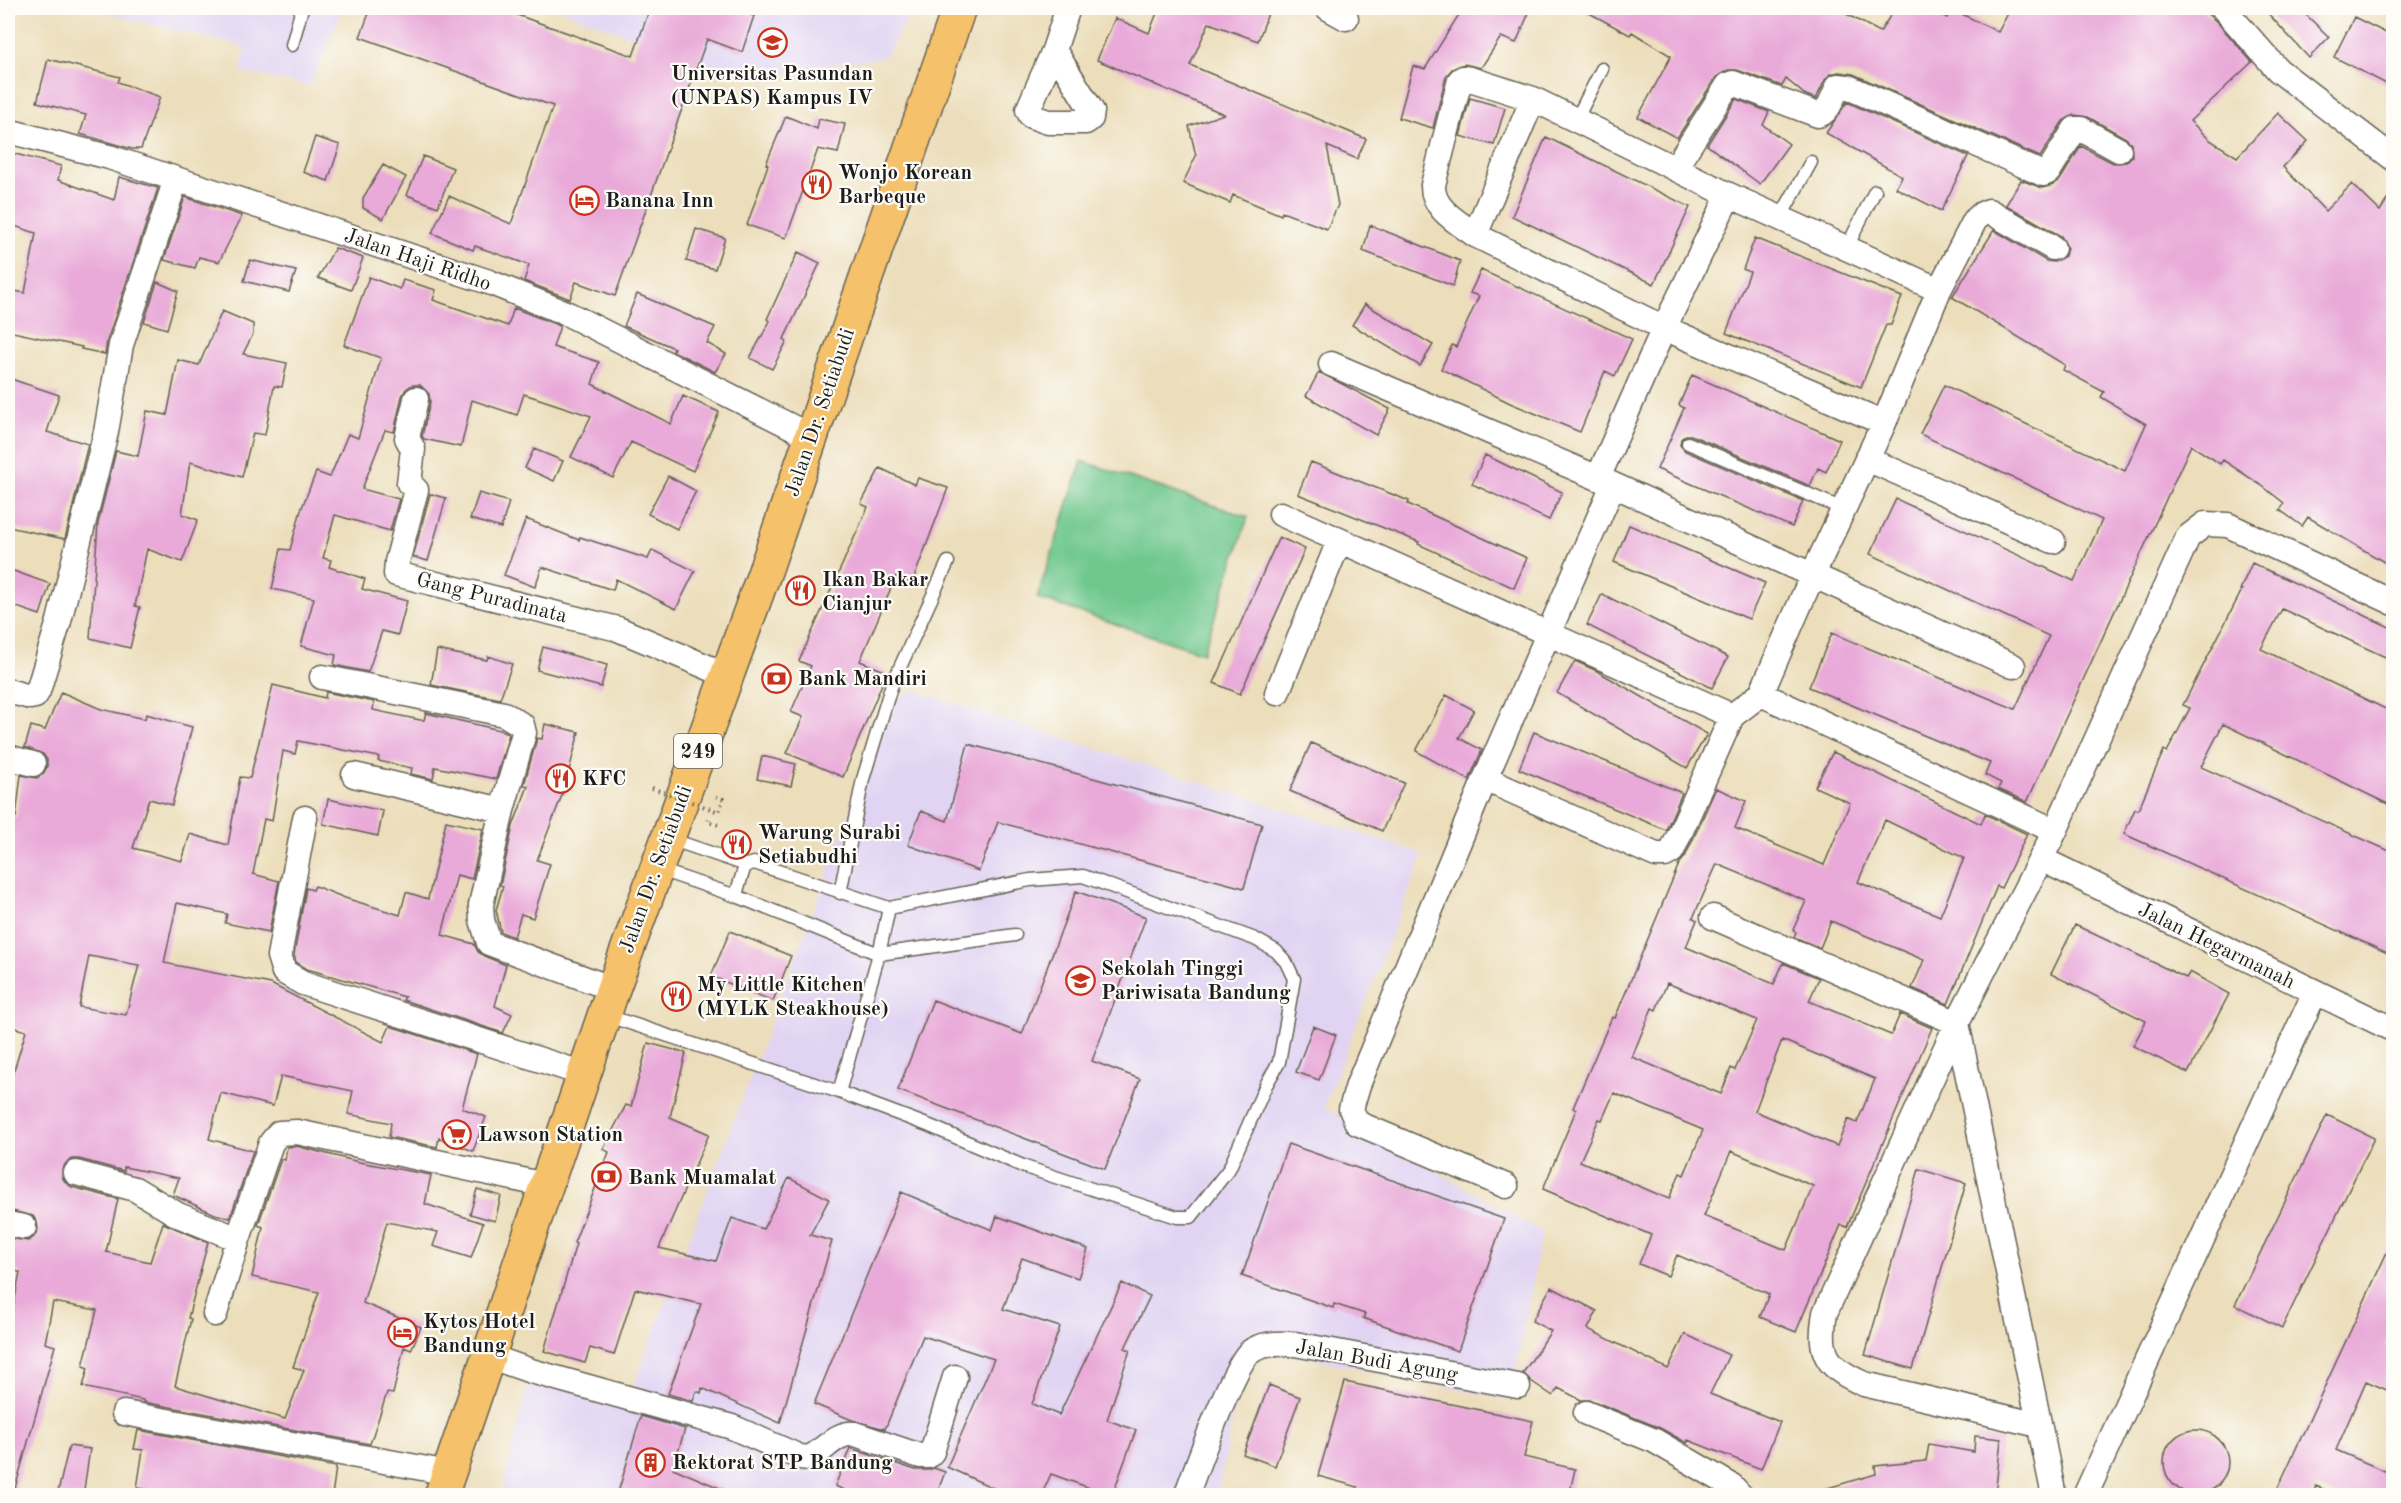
<svg xmlns="http://www.w3.org/2000/svg" width="2401" height="1503" font-family="'Old Standard TT',serif">
<style>
.built{fill:#e1d4f3}
.grass{fill:#70c88e;stroke:#467255;stroke-width:1.5}
.building{fill:#e9aad9;fill-rule:evenodd}
.lines{fill:none;stroke-linecap:round;stroke-linejoin:round}
.service-casing{stroke:#656054;stroke-width:15}
.minor-casing{stroke:#656054;stroke-width:27}
.primary-casing{stroke:#656054;stroke-width:36}
.path{stroke:#656054;stroke-width:4;stroke-dasharray:1.5 4.5;stroke-linecap:butt}
.service{stroke:#fff;stroke-width:12}
.minor{stroke:#fff;stroke-width:24}
.primary{stroke:#f5c16b;stroke-width:33}
.path-bridge{stroke:#656054;stroke-width:4;stroke-dasharray:1.5 4.5;stroke-linecap:butt}
.labels{text-anchor:middle;stroke-width:4.5;stroke-linejoin:round;paint-order:stroke}
.shield{fill:#fdfcf7;stroke:#605f5e;stroke-width:1.5}
.shield-label{font-size:20px;font-weight:bold;fill:#1c1c1c}
.poi-label{font-size:21px;font-weight:bold;fill:#1c1c1c;stroke:#fdfcf7;text-anchor:start}
.street-label{font-size:21px;fill:#1c1c1c;stroke:#fdfcf7}
</style>
<rect width="100%" height="100%" fill="#fdfcf7"/>
<filter id="ink" filterUnits="userSpaceOnUse"><feTurbulence type="fractalNoise" baseFrequency=".0167" numOctaves="2"/><feDisplacementMap in="SourceGraphic" scale="12" xChannelSelector="R" yChannelSelector="G"/><feConvolveMatrix kernelMatrix="1 2 1 2 8 2 1 2 1" color-interpolation-filters="sRGB"/></filter>
<filter id="wash" filterUnits="userSpaceOnUse"><feTurbulence type="fractalNoise" baseFrequency=".008" numOctaves="4" result="noise"/><feDisplacementMap in="SourceGraphic" scale="24" xChannelSelector="R" yChannelSelector="G"/><feGaussianBlur stdDeviation="1.35" result="paint"/><feColorMatrix in="noise" values="0 0 0 0 0 0 0 0 0 0 0 0 0 0 0 0 0 1.4 0 .05"/><feComposite in="paint" operator="in"/></filter>
<g filter="url(#wash)">
<rect width="100%" height="100%" fill="#ecdebb"/>
<path class="built" d="M85,8H343L310,86L241,72L245,47Z
M555,8H913L885,57L744,78Z
M913,690L1423,854L1324,1107L1542,1232L1510,1400L1247,1345L1217,1495L501,1496L532,1367L632,1391L838,845L887,707Z"/>
<path class="grass" d="M1082,461L1248,517L1203,653L1037,598Z"/>
<g id="blocks">
<path class="building" d="M371,8H497L633,56L650,8H730L754,16L742,52L707,39L615,296L576,282L570,299L524,281L529,265L475,246L473,250L432,233L449,196L511,224L553,106L360,37Z
M1159,8H1270L1258,41L1209,23L1190,65L1366,139L1357,159L1327,146L1338,205L1327,229L1282,212L1281,215L1233,195L1230,203L1183,183L1196,156L1189,126L1224,114L1097,60L1115,18L1149,33Z
M1463,8H1531L1516,43L1501,37L1481,68L1464,64L1452,69L1446,76L1433,128L1399,118L1413,66L1425,69Z
M1580,8H1835L1880,32L1895,8H1929L1947,18L1952,9L1998,32L2011,8H2200L2217,22L2252,62L2190,121L2210,140L2237,157L2278,113L2308,141L2283,167L2325,211L2352,184L2380,211L2394,189V568L2308,517L2302,526L2280,510L2284,503L2261,485L2223,460L2220,464L2191,445L2027,802L1998,789L2001,783L1985,775L1990,763L1809,687L1832,633L2015,709L2049,636L1870,554L1896,499L2074,581L2102,520L1920,434L1944,385L2125,471L2146,424L2101,397L2104,392L2063,370L2065,365L1952,297L1994,230L2046,261L2054,262L2065,256L2067,247L2061,236L2006,205L2021,180L2042,188L2053,185L2060,180L2081,146L2113,163L2126,162L2132,156L2131,143L2126,138L2088,117L2074,115L2063,121L2040,157L1853,74L1839,72L1830,74L1825,80L1816,99L1804,94L1786,79L1782,86L1737,70H1728L1716,77L1677,138L1638,117L1671,56L1632,32L1630,35Z
M2263,8H2299L2329,37L2309,58Z
M2354,17L2394,37V88L2334,57Z
M48,59L120,77L118,82L160,97L141,149H132L80,134L86,115L37,102Z
M1470,98L1505,108L1494,145L1460,136Z
M1736,99L1769,112L1763,125L1789,144L1760,184L1707,145Z
M1847,102L1968,156L1941,211L1896,188L1902,176L1826,133Z
M786,116L817,129L819,119L845,124L838,153L818,149L786,238L747,225L768,165L766,164Z
M315,137L340,145L328,181L303,172Z
M1546,137L1690,207L1654,284L1512,216Z
M8,152L61,166L58,180L114,200L119,177L158,188L107,341L105,354L81,349L82,347L8,331V290L25,293L36,233L8,224Z
M423,156L453,168L438,207L407,195Z
M383,165L406,177L383,219L363,208V198Z
M185,197L242,216L219,262L199,257L195,268L164,260Z
M1370,225L1460,261L1453,286L1363,251Z
M696,229L725,238L715,269L686,261Z
M1755,238L1902,297L1891,325H1886L1861,387L1726,333L1750,272L1743,269Z
M335,248L363,258L351,290L318,278Z
M798,252L820,263L784,339L787,341L772,369L750,358L770,321L767,319Z
M250,260L296,271L289,292L244,281Z
M1481,270L1632,339L1615,376L1605,371L1580,432L1510,403L1441,369L1452,345L1456,347L1479,296L1470,293Z
M369,277L400,289L403,280L436,290L433,300L508,326L514,308L560,326L553,347L599,362L592,384L671,424L683,396L719,412L693,471L631,442L613,478L571,457L591,416L524,394L517,415L472,400L461,447L424,439L422,436L430,402L429,394L420,385H412L406,389L402,396L394,432L385,430L362,489L399,499L390,531L335,515L323,558L331,560L329,567L365,579L362,589L407,601L398,635L382,631L368,672L334,665L336,655L301,646L314,598L272,589L281,549L290,550L301,510L316,472L330,477L348,434L358,438L381,358L344,345Z
M157,282L178,291L167,329L144,322Z
M637,294L715,327L707,343L726,354L715,372L673,351L674,348L624,326Z
M1365,304L1433,345L1420,366L1352,325Z
M222,311L253,324V334L243,354L287,363L282,387L274,386L265,435L253,433L242,477L190,462L182,514L198,520L182,562L147,549L135,606L140,607L130,648L90,638L98,523L116,451L138,456L147,411L167,415L178,360L199,365Z
M1319,372L1390,409L1376,435L1306,396Z
M1692,375L1840,440L1826,472L1818,468L1810,486L1691,435H1686L1681,439L1680,445L1685,451L1803,501L1792,527L1657,469L1684,408L1679,405Z
M8,378L59,395L47,432L88,444L65,539L8,527V471L14,449L8,447Z
M534,449L563,461L554,481L525,468Z
M1485,455L1562,492L1549,520L1472,484Z
M1311,462L1409,501L1408,504L1527,558L1514,588L1418,544L1419,542L1298,494Z
M880,468L915,485L918,478L948,488L912,583L896,576L860,661L887,672L843,777L787,753L803,717L791,712L811,666L799,661L868,507L861,504Z
M668,476L696,491L677,529L648,514Z
M479,493L509,502L501,528L470,519Z
M430,494L446,498L428,561L413,557Z
M526,519L579,540L580,537L648,559L652,550L695,571L676,609L616,579L613,590L542,567L535,587L504,575Z
M1629,525L1765,583L1749,619L1614,562Z
M1279,537L1305,549L1240,694L1214,683Z
M2252,563L2394,629V661L2282,609L2261,649L2394,713V807L2223,724L2201,767L2394,853V956L2124,834L2135,809L2138,810L2164,750L2167,752L2190,708L2183,705L2242,590H2240Z
M8,569L50,584L40,615L8,604Z
M1602,594L1728,657L1712,688L1587,625Z
M543,647L607,665L601,687L537,670Z
M437,650L487,660L488,656L512,664L500,699L431,685Z
M1575,661L1597,671L1707,734L1687,768L1557,693Z
M273,685L325,698L326,692L374,702L373,710L420,720H424L426,713L504,731L509,734L496,779L435,767L433,779L411,774L412,768L378,761L379,757L298,741L295,754L283,751L272,821L264,819L253,874L279,881L269,932L225,923L227,914L177,903L164,963L271,984L383,1042L390,1026L477,1054L462,1108L486,1117L473,1151L439,1138L437,1147L389,1137L391,1123L348,1114L353,1091L281,1076L273,1106L221,1093L209,1139L253,1151L230,1218L215,1214L173,1195L179,1178L124,1167V1171L79,1159H72L66,1163L62,1170V1177L66,1183L72,1187L118,1199L106,1252L150,1262L163,1223L208,1242L188,1318L191,1319L175,1386L285,1419L304,1370L293,1367L319,1292L252,1277L263,1227L258,1225L281,1159L285,1160L287,1147L296,1146L359,1162L431,1175L425,1204L483,1223L471,1258L433,1246L438,1232L387,1222L363,1303L421,1327L411,1350L404,1347L393,1394L387,1393L370,1444L143,1402V1400L83,1387L88,1368L83,1366L97,1310L53,1302L45,1343L55,1346L14,1492L8,1491V1334L20,1272L8,1270V1238L28,1241L34,1237L38,1229L37,1222L33,1216L8,1210V1090L26,1031L8,1026V817H16L21,775L37,778L43,774L47,767V760L43,754L25,747L31,726L45,730L61,692L101,709L145,719L146,714L192,727L172,805L149,799L133,848L182,861L190,834L228,845L240,777L250,778ZM89,956L139,965L126,1015L79,1007Z
M1446,695L1474,710L1459,738L1482,750L1469,780L1416,751Z
M545,724L579,732L564,790L537,860L550,864L533,918L521,914L514,937L501,932L496,910L503,886L500,885L513,826L528,786L524,785L537,738L542,739Z
M1534,732L1682,793L1666,830L1519,769Z
M1311,743L1404,783L1382,831L1290,791Z
M968,744L1262,824L1244,888L998,822L979,871L908,845L921,811L947,821Z
M1833,752L1981,824L1985,814L2027,834L2001,888L1997,886L1948,1004L1912,988L1924,960L1831,921L1820,948L1794,937L1796,932L1793,930L1806,901L1717,864L1693,918L1697,920L1686,947L1774,984L1783,963L1819,978L1809,1001L1891,1035L1900,1014L1932,1028L1847,1227L1841,1225L1796,1332L1760,1317L1769,1294L1677,1255L1668,1276L1639,1264L1651,1235L1543,1189L1576,1110L1573,1108L1612,1017L1615,1018L1679,864L1685,857L1716,788L1746,801L1735,828L1824,865L1850,803L1815,787ZM1885,820L1964,858L1940,916L1858,882ZM1667,983L1757,1020L1735,1070L1731,1068L1721,1094L1632,1057L1652,1008L1656,1010ZM1782,1040L1875,1079L1857,1123L1848,1119L1837,1146L1755,1111ZM1614,1093L1703,1130L1684,1175L1680,1173L1669,1199L1580,1161L1599,1119L1602,1120ZM1731,1151L1813,1186L1786,1250L1704,1216Z
M762,756L796,764L791,786L757,779Z
M328,799L383,811L378,836L323,824Z
M446,821L483,829L472,879L457,875L442,935L474,944L478,952L484,956L506,965L495,1006L512,1014L503,1033L403,1000L405,997L307,969L296,962L294,955L306,888L313,890L315,886L345,898L400,915L406,892L428,899Z
M1076,891L1146,917L1092,1061L1140,1079L1105,1169L898,1090L933,1000L1022,1034Z
M2075,925L2186,978L2190,972L2229,994L2188,1073L2133,1046L2146,1021L2051,974Z
M730,931L791,956L773,1001L711,976Z
M1313,1026L1336,1035L1319,1080L1296,1072Z
M648,1043L686,1053L670,1117L709,1134L659,1248L716,1261L732,1218L763,1229L789,1178L829,1199L810,1235L832,1241L780,1423L702,1388L701,1393L696,1391L693,1401L668,1394L701,1304L635,1289L614,1355L590,1348L585,1363L544,1351L576,1244L574,1243L609,1152L603,1149L626,1105L631,1107Z
M2327,1115L2374,1138L2282,1328L2235,1305Z
M1288,1144L1504,1219L1458,1351L1363,1318L1365,1314L1334,1304L1333,1308L1242,1276Z
M1919,1169L1966,1183L1913,1369L1865,1355Z
M477,1189L501,1196L495,1221L470,1214Z
M901,1192L992,1230L997,1216L1088,1249L1078,1278L1022,1258L1003,1309L1060,1327L1032,1404L1059,1415L1122,1283L1150,1296L1125,1348L1130,1350L1107,1420L1136,1430L1112,1496L1051,1474L1041,1496H1011L947,1467L994,1359L923,1336L885,1429L852,1420L814,1404Z
M2394,1237V1328L2386,1345L2394,1349V1393L2366,1381L2336,1450L2394,1475V1496H2339L2316,1486L2312,1496H2274Z
M1551,1287L1597,1311L1588,1329L1668,1369L1685,1334L1729,1355L1710,1394L1780,1422L1761,1469L1688,1440L1687,1443L1660,1428L1591,1400H1581L1558,1388L1553,1396L1531,1381L1523,1373L1551,1331L1532,1321Z
M1345,1382L1533,1421L1524,1457L1575,1469L1569,1496H1355L1358,1487L1318,1476Z
M1269,1385L1300,1397L1275,1466L1243,1454Z
M641,1416L685,1429L673,1468L738,1496H617Z
M138,1430L336,1467L332,1496H175V1493L137,1488L143,1450L134,1449Z
M2164 1462a32 32 0 1 1 64 0a32 32 0 1 1-64 0Z
M1975,1436L2001,1439L1995,1496H1824V1489L1876,1474L1875,1466L1926,1461L1929,1444L1974,1452Z
M69,1446L90,1449L83,1496H57Z
M850,1448L915,1470H928L934,1468L945,1472L936,1496H859L835,1486Z"/>
</g>
</g>
<g filter="url(#ink)">
<use href="#blocks" fill-opacity="0" stroke="#656054" stroke-width="1.5"/>
<g class="lines">
<defs>
<path id="service" d="M935,8L956,15
M292,45L302,8
M1576,120L1602,69
M1780,218L1811,162
M1847,247L1875,191
M1688,443L1843,509
M670,839L746,865
M657,869L739,897
M840,893L863,779L891,687L948,562
M605,1015L839,1092L930,1126L1025,1167L1177,1217H1191L1229,1169L1266,1085L1279,1062L1294,979L1286,962L1276,951L1255,939L1083,876L1030,880L889,908L754,863L745,866L737,891L739,897L879,954L1015,935
M839,1092L879,954L889,908"/>
<path id="minor" d="M1328,8L1346,18
M2223,8L2278,70L2394,159
M1054,50L1092,111L1091,118L1086,122H1048L1031,116L1028,110L1054,50L1068,8
M8,131L109,157L489,282L568,314L810,436
M1675,168L1728,85L1733,83L1818,115C1829,113 1833,96 1838,86L1848,87L2043,174L2048,172L2075,129H2081L2119,150
M1475,235L1533,99
M1331,364L1598,478L2013,666
M416,399L407,438L413,449L409,483L416,490L397,562L396,574L618,629L726,675
M1884,423L1664,328L1475,235C1458,222 1432,209 1433,185L1460,80L1463,78L1470,79L1533,99L1729,195L1939,290
M1867,459L2053,541
M1598,478L1664,328L1729,195
M1281,514L1732,716
M322,677L504,714L522,725L524,733L502,810L481,905L482,920L489,943L613,989
M8,691L30,697L35,696L38,691L59,621L106,432L121,345L176,179
M1277,693L1339,541
M1761,694L2055,831
M8,757L33,764
M354,775L502,810
M1485,779L1656,855H1665L1672,851L1732,716L1761,694L1813,574L1884,423L1939,290L1975,220L1982,214L1989,211L2053,248
M305,818L279,956L284,972L303,983L584,1074
M2041,859L2394,1030
M1713,917L1957,1023L1825,1313C1818,1354 1826,1367 1864,1384L2039,1425
M76,1173L135,1189L178,1215L238,1239
M1506,1186L1357,1123L1351,1109L1358,1085L1485,779L1613,485
M8,1224L24,1227
M215,1314L238,1239L271,1143L279,1133L297,1132L545,1185
M488,1356L531,1371L732,1427L800,1457L809,1458C826,1450 835,1432 855,1434L920,1456H928L932,1452L955,1377
M124,1413L449,1473
M1586,1413L1655,1441L1732,1486L1741,1496
M1186,1496C1195,1471 1234,1364 1250,1352C1264,1342 1280,1344 1295,1344L1518,1386
M2054,1496L1957,1023L2055,831L2188,537L2205,524L2228,525L2394,603
M2085,1496L2315,992"/>
<path id="primary" d="M441,1496L613,989L765,571L959,8"/>
</defs>
<use href="#service" class="service-casing"/>
<use href="#minor" class="minor-casing"/>
<use href="#primary" class="primary-casing"/>
<path class="path" d="M716,797L723,799L719,812
M709,819L708,822L719,825"/>
<use href="#service" class="service"/>
<use href="#minor" class="minor"/>
<use href="#primary" class="primary"/>
<path class="path-bridge" d="M652,788L719,812"/>
</g>
</g>
<defs>
<symbol id="university-ring" viewBox="-11 -11 22 22"><circle r="9.5" fill="#fdfcf7" stroke="#c8321e" stroke-width="1.5"/><path d="M0-5L7-2L0 1L-7-2ZM-4 1L0 2.5L4 1V4Q0 6-4 4Z" fill="#c8321e"/></symbol>
<symbol id="restaurant-ring" viewBox="-11 -11 22 22"><circle r="9.5" fill="#fdfcf7" stroke="#c8321e" stroke-width="1.5"/><path d="M-5-6h1v4h1v-4h1v4h1v-4h1v5L-1.5 .5V6h-2V.5L-5-1ZM5-6V6H3V1.5H1.5Q1.5-4 5-6Z" fill="#c8321e"/></symbol>
<symbol id="hotel-ring" viewBox="-11 -11 22 22"><circle r="9.5" fill="#fdfcf7" stroke="#c8321e" stroke-width="1.5"/><path d="M-6-4.5h1.5V1H6V5H4.5V3h-9V5H-6ZM-4 0a1.8 1.8 0 1 1 3.6 0ZM.5 0V-2.5h3Q6-2.5 6 0Z" fill="#c8321e"/></symbol>
<symbol id="bank-ring" viewBox="-11 -11 22 22"><circle r="9.5" fill="#fdfcf7" stroke="#c8321e" stroke-width="1.5"/><path d="M-6-4H6V4H-6ZM0-2.3a2.3 2.3 0 1 0 0 4.6a2.3 2.3 0 1 0 0-4.6Z" fill="#c8321e"/></symbol>
<symbol id="supermarket-ring" viewBox="-11 -11 22 22"><circle r="9.5" fill="#fdfcf7" stroke="#c8321e" stroke-width="1.5"/><path d="M-6-5.5h2.5l.6 2H6L4.5 2H-2.5L-4.4-4H-6ZM-1.5 3.2a1.3 1.3 0 1 0 .1 0ZM3 3.2a1.3 1.3 0 1 0 .1 0Z" fill="#c8321e"/></symbol>
<symbol id="building-ring" viewBox="-11 -11 22 22"><circle r="9.5" fill="#fdfcf7" stroke="#c8321e" stroke-width="1.5"/><path d="M-4-6H4V6H1V3H-1V6H-4ZM-2.5-4.3h1.7v1.8h-1.7ZM.8-4.3h1.7v1.8H.8ZM-2.5-1h1.7V.8h-1.7ZM.8-1h1.7V.8H.8Z" fill="#c8321e"/></symbol>
</defs>
<g fill-rule="evenodd">
<use href="#university-ring" x="756" y="26" width="33" height="33"/>
<use href="#restaurant-ring" x="800" y="168" width="33" height="33"/>
<use href="#hotel-ring" x="568" y="184" width="33" height="33"/>
<use href="#restaurant-ring" x="784" y="574" width="33" height="33"/>
<use href="#bank-ring" x="760" y="662" width="33" height="33"/>
<use href="#restaurant-ring" x="544" y="762" width="33" height="33"/>
<use href="#restaurant-ring" x="720" y="828" width="33" height="33"/>
<use href="#university-ring" x="1064" y="964" width="33" height="33"/>
<use href="#restaurant-ring" x="660" y="980" width="33" height="33"/>
<use href="#supermarket-ring" x="440" y="1118" width="33" height="33"/>
<use href="#bank-ring" x="590" y="1160" width="33" height="33"/>
<use href="#hotel-ring" x="386" y="1316" width="33" height="33"/>
<use href="#building-ring" x="634" y="1446" width="33" height="33"/>
</g>
<g class="labels">
<rect class="shield" x="674" y="734" width="48" height="34" rx="4.5"/>
<g class="shield-label">
<text x="698" y="758">249</text>
</g>
<g class="poi-label">
<text x="772" y="80" text-anchor="middle">Universitas Pasundan<tspan x="772" dy="24">(UNPAS) Kampus IV</tspan></text>
<text x="838" y="179">Wonjo Korean<tspan x="838" dy="24">Barbeque</tspan></text>
<text x="605" y="207">Banana Inn</text>
<text x="822" y="586">Ikan Bakar<tspan x="822" dy="24">Cianjur</tspan></text>
<text x="798" y="685">Bank Mandiri</text>
<text x="582" y="785">KFC</text>
<text x="758" y="839">Warung Surabi<tspan x="758" dy="24">Setiabudhi</tspan></text>
<text x="1101" y="975">Sekolah Tinggi<tspan x="1101" dy="24">Pariwisata Bandung</tspan></text>
<text x="697" y="991">My Little Kitchen<tspan x="697" dy="24">(MYLK Steakhouse)</tspan></text>
<text x="478" y="1141">Lawson Station</text>
<text x="628" y="1184">Bank Muamalat</text>
<text x="423" y="1328">Kytos Hotel<tspan x="423" dy="24">Bandung</tspan></text>
<text x="672" y="1469">Rektorat STP Bandung</text>
</g>
<g class="street-label">
<text transform="translate(418 259) rotate(19)" y="7">Jalan Haji Ridho</text>
<text transform="translate(819 412) rotate(-71)" y="7">Jalan Dr. Setiabudi</text>
<text transform="translate(492 597) rotate(14)" y="7">Gang Puradinata</text>
<text transform="translate(655 869) rotate(-70)" y="7">Jalan Dr. Setiabudi</text>
<text transform="translate(2217 945) rotate(26)" y="7">Jalan Hegarmanah</text>
<text transform="translate(1377 1360) rotate(10)" y="7">Jalan Budi Agung</text>
</g>
</g>
<rect width="2401" height="1503" fill="none" stroke="#fdfcf7" stroke-width="30"/>
</svg>
